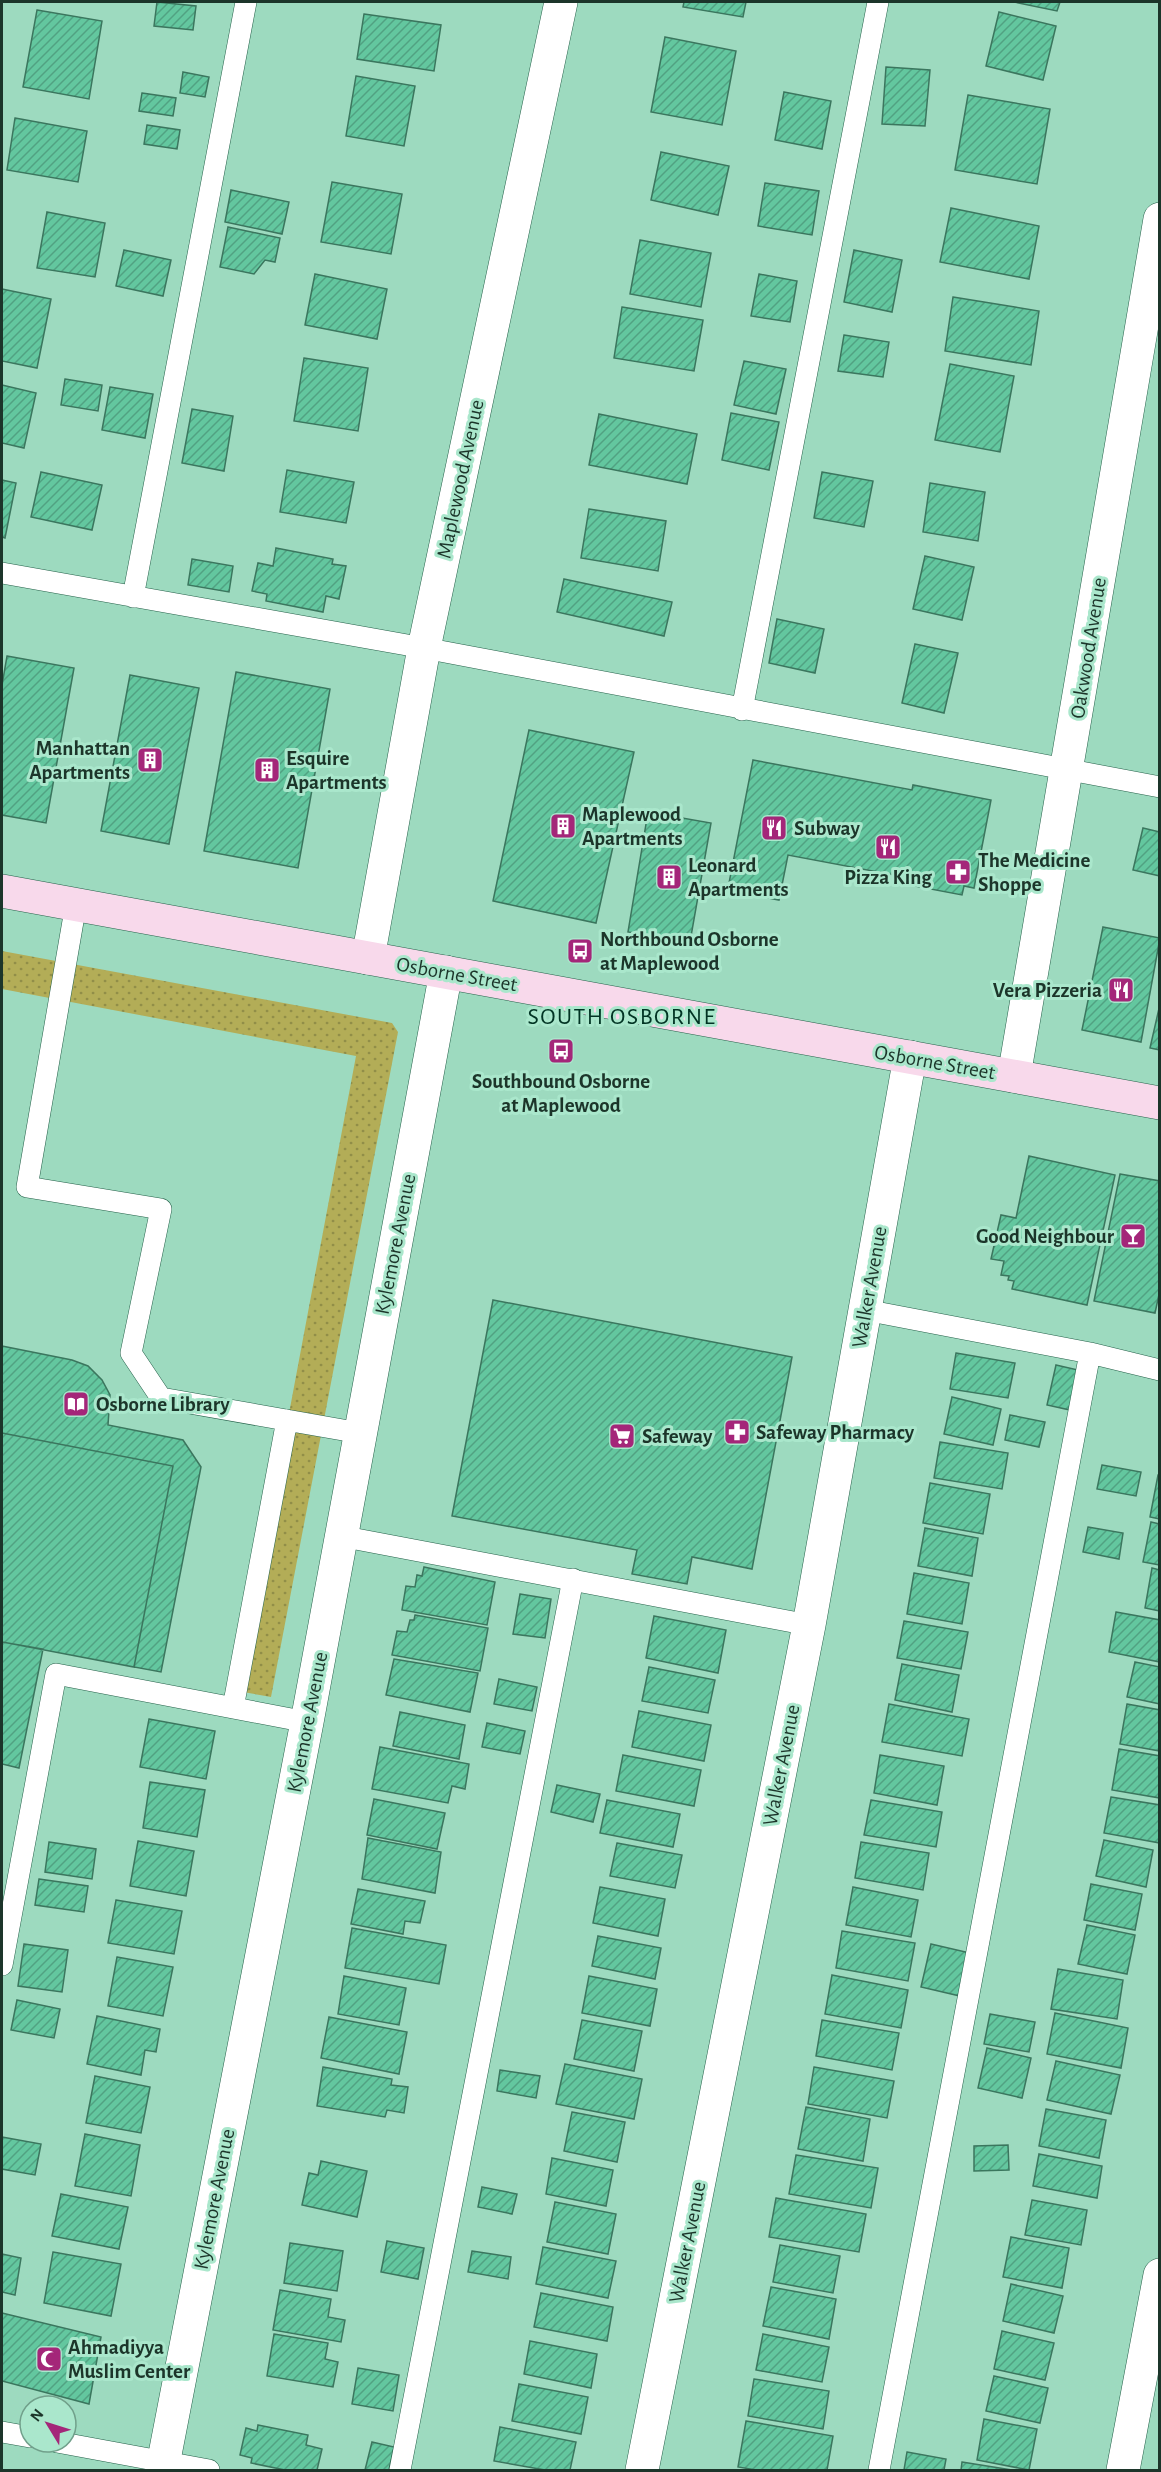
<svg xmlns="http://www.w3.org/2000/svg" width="1161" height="2472" font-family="'Alegreya Sans',sans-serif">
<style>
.park{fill:url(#park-dots)}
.building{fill:url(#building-hatch);stroke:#3b765e;stroke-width:1.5}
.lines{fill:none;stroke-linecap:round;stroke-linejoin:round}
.service-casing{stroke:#25614a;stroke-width:22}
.minor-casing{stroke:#25614a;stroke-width:34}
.secondary-casing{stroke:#25614a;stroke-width:34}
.service{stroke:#fff;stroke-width:21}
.minor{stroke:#fff;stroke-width:33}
.secondary{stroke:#f8d9eb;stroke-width:33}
.labels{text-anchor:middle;stroke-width:6;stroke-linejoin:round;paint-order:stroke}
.street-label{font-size:21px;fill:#1c352a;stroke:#aae7cc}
.poi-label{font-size:21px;font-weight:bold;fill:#1c352a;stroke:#aae7cc;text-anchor:start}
.quarter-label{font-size:24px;letter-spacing:1.5px;fill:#013323;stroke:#aae7cc}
</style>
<defs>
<pattern id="park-dots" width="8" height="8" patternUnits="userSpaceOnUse" patternTransform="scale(1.5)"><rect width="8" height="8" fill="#b3ad57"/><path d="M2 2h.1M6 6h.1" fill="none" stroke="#918e48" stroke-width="1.8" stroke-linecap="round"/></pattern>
<pattern id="building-hatch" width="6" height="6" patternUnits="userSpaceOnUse" patternTransform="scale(1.5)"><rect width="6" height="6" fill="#63c79f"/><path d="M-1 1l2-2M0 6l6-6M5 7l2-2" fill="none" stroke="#51a282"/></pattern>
</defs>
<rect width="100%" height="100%" fill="#9ddabf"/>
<path class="park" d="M2,951L392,1023L398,1032L271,1697L237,1691L356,1056L2,989Z"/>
<path class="building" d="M157,2L196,6L193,30L154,26Z
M684,2H746L743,17L683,7Z
M1014,2H1060L1057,11Z
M37,10L102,21L89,99L23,87Z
M999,12L1056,26L1043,80L986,66Z
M364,14L441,25L434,71L357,59Z
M665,37L736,51L722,125L651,112Z
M886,67L930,70L925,126L882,124Z
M183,72L209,77L205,97L180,93Z
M356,76L415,86L404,146L346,136Z
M784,92L831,101L822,149L775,140Z
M142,93L176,98L173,116L139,111Z
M968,95L1050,109L1037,184L955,170Z
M15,118L87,131L78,182L7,170Z
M147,125L180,130L177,149L144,144Z
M661,152L729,166L718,215L651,200Z
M332,182L402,194L391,254L321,242Z
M765,183L819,191L812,235L758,226Z
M231,190L289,202L282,234L225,222Z
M951,208L1039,226L1029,279L940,262Z
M47,212L105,223L95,277L37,268Z
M228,227L280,238L275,262L265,260L254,274L220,267Z
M640,240L711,253L701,307L630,294Z
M124,250L171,260L163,296L116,286Z
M854,250L902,260L892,312L844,302Z
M315,274L387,289L377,339L305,325Z
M759,274L797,281L790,322L751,316Z
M2,289L51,299L37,368L2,361Z
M953,297L1039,311L1031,365L945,351Z
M622,307L703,320L694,371L614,358Z
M844,335L889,342L883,377L838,371Z
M304,358L368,368L358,431L294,421Z
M744,361L786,369L776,414L734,405Z
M950,364L1014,376L1000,452L935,440Z
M65,379L102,385L98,411L61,405Z
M2,385L36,393L24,448L2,443Z
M110,387L153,394L145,438L102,430Z
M192,409L233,416L224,471L182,463Z
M731,413L779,422L769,470L722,460Z
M599,414L697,434L687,484L589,465Z
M287,470L354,482L346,523L280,512Z
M41,472L102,485L92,530L31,517Z
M822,472L873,481L864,527L814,518Z
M2,480L16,483L5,538L2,537Z
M930,483L985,492L978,541L923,532Z
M589,509L666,521L658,571L581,558Z
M276,548L333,559L332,564L346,566L339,599L326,596L323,612L266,601L267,594L252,591L258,563L273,566Z
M925,556L974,567L962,620L913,609Z
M192,559L233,566L229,592L188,585Z
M564,579L672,602L664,636L557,612Z
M777,619L824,629L815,673L769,663Z
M915,644L958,653L944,713L902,703Z
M7,656L74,668L46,823L2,815V685Z
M236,672L330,689L298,868L204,851Z
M130,675L199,688L169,844L101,831Z
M529,730L634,752L596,923L493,901Z
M753,760L912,790L913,785L991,800L974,888L964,886L962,895L904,884L905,877L788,855L779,900L737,892L738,884L729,883Z
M648,812L711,823L690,942L628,932Z
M1143,828L1160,832V876L1133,870Z
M1103,927L1160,938L1141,1042L1082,1030Z
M1160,1004V1050L1150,1048Z
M1029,1156L1115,1175L1087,1305L1012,1289L1014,1281L1008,1280L1009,1276L1001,1275L1004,1261L991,1259L1001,1215L1016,1218Z
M1120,1174L1160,1181V1290L1155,1313L1094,1301Z
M493,1300L792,1357L752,1569L692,1557L687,1584L632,1574L637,1550L452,1516Z
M2,1346L72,1360L88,1366L102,1380L110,1395L108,1425L183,1440L201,1467L161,1672L134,1667L173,1466L2,1433Z
M956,1353L1015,1363L1008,1398L950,1389Z
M1056,1365L1078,1370L1070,1410L1047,1405Z
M952,1397L1001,1409L993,1445L944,1434Z
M1010,1415L1045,1422L1039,1447L1005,1440Z
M2,1433L173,1466L134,1667L2,1642Z
M940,1442L1008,1453L1002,1489L934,1478Z
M1102,1465L1141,1472L1136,1496L1097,1489Z
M1158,1475H1160V1519L1150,1517Z
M930,1483L990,1494L983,1534L923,1523Z
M1151,1522L1160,1524V1565L1143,1562Z
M1088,1527L1123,1533L1119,1559L1083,1552Z
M925,1528L978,1538L972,1576L918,1566Z
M424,1567L495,1582L487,1625L402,1610L406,1586L415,1587L417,1575L422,1576Z
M1152,1568L1160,1570V1611L1145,1608Z
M914,1573L969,1583L962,1624L907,1614Z
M520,1594L551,1599L545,1638L513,1634Z
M1116,1612L1160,1620V1662L1109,1652Z
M415,1615L488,1628L480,1671L392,1655L397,1631L407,1632L410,1620H414Z
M654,1616L726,1630L718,1673L646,1658Z
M904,1621L968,1632L961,1669L897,1658Z
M2,1642L43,1649L19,1768L2,1764Z
M394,1659L478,1673L470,1712L386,1695Z
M1135,1662L1160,1667V1704L1127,1697Z
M902,1664L959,1675L952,1712L895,1700Z
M649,1667L715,1680L708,1713L642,1701Z
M499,1679L537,1687L532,1711L494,1704Z
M889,1704L969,1719L962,1756L882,1742Z
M1127,1704L1160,1710V1751L1120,1744Z
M639,1711L711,1725L704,1761L632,1747Z
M400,1712L465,1725L459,1759L393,1746Z
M149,1719L215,1731L206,1779L140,1767Z
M487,1723L525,1731L520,1754L482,1747Z
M380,1747L469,1764L465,1789L452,1786L448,1803L372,1789Z
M1119,1749L1160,1756V1798L1112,1790Z
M623,1755L701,1770L694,1806L616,1791Z
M880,1755L944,1766L937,1805L874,1793Z
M150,1782L205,1790L197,1837L143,1828Z
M557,1785L600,1794L593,1822L551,1812Z
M1111,1797L1160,1805V1843L1104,1833Z
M374,1799L445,1813L437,1849L367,1835Z
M607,1800L680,1814L673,1847L600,1833Z
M871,1800L942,1812L936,1847L864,1835Z
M368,1838L441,1852L435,1893L362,1879Z
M1104,1840L1153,1850L1146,1887L1096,1876Z
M138,1841L194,1851L186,1896L130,1886Z
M49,1842L96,1849L92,1879L45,1872Z
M861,1842L929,1853L923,1890L855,1878Z
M617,1843L682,1855L675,1888L610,1876Z
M39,1879L88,1886L84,1912L35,1905Z
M1091,1884L1142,1894L1135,1930L1084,1920Z
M600,1887L665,1899L658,1936L593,1923Z
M853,1887L918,1900L911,1937L846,1925Z
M358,1889L425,1901L420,1923L405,1921L403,1934L351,1924Z
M116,1900L182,1911L174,1954L108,1943Z
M1087,1925L1135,1935L1127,1974L1078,1964Z
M352,1928L446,1945L439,1984L345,1968Z
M842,1931L915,1943L908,1981L836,1968Z
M598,1936L661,1948L655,1979L592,1966Z
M24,1944L68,1950L62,1992L18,1986Z
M931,1944L970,1953L960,1996L921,1987Z
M117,1957L173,1967L163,2016L108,2006Z
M1058,1969L1123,1980L1117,2019L1051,2009Z
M832,1975L908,1990L901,2028L825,2014Z
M344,1976L406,1988L399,2025L338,2014Z
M589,1976L657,1989L650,2026L582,2013Z
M17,2000L60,2009L54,2038L11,2030Z
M1055,2013L1128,2028L1121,2068L1047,2054Z
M990,2014L1035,2022L1029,2052L984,2044Z
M97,2016L160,2029L156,2052L145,2050L141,2075L87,2064Z
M329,2017L407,2032L399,2074L321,2058Z
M582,2020L642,2031L634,2071L574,2059Z
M822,2020L899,2033L892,2070L816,2056Z
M987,2048L1031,2058L1022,2098L978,2088Z
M1056,2061L1120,2075L1111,2114L1047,2100Z
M565,2064L642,2079L634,2119L556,2104Z
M323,2067L392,2079L391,2085L408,2087L404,2113L387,2110L385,2117L317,2106Z
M814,2067L894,2081L887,2118L808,2104Z
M500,2070L540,2076L536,2098L497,2091Z
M95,2076L150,2087L141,2133L86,2123Z
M806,2107L870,2119L863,2161L798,2149Z
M1046,2109L1106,2120L1099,2158L1039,2146Z
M572,2112L625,2122L617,2162L564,2151Z
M85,2134L140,2145L131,2196L75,2186Z
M2,2137L41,2144L35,2175L2,2169Z
M1008,2145L1009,2170L974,2171V2146Z
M1039,2154L1102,2166L1097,2198L1033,2186Z
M796,2155L878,2168L871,2208L789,2194Z
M552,2158L613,2170L606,2206L546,2194Z
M321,2161L367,2171L357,2217L302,2205L309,2173L318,2175Z
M482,2187L517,2194L512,2214L478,2207Z
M61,2194L128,2207L119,2249L52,2236Z
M776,2198L866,2214L859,2252L769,2237Z
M1032,2200L1087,2210L1081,2245L1025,2235Z
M555,2202L616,2214L608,2254L547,2242Z
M1011,2237L1069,2248L1062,2288L1003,2277Z
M387,2241L424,2248L418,2279L381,2272Z
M290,2243L343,2251L337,2291L284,2283Z
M780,2245L840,2256L833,2293L773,2282Z
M543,2247L616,2261L608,2298L536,2284Z
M472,2251L511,2257L508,2279L468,2272Z
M53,2252L121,2264L111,2316L44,2303Z
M2,2254L21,2258L15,2295L2,2292Z
M1011,2284L1063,2296L1054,2333L1003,2321Z
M771,2287L836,2299L829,2339L763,2326Z
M280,2290L331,2299L328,2317L345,2320L341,2342L273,2330Z
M541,2293L613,2307L607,2341L534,2327Z
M2,2313L101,2337L89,2404L2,2381Z
M1002,2331L1054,2343L1045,2380L994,2369Z
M274,2334L328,2343L325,2359L338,2362L333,2387L267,2376Z
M763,2334L829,2347L822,2382L756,2370Z
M530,2341L597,2354L591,2388L524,2374Z
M358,2368L399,2375L393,2411L352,2404Z
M994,2376L1048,2388L1040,2423L986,2411Z
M754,2379L829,2391L823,2429L748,2416Z
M519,2384L588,2397L581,2434L512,2421Z
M984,2419L1037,2429L1029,2470L977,2460Z
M746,2421L833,2436L827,2470H756L738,2467Z
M258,2425L308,2435L306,2445L322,2449L317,2470H285L251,2463L252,2458L240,2455L246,2428L257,2431Z
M500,2427L576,2442L570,2470H545L494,2461Z
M372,2442L394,2447L389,2470H365Z
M907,2452L946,2459L944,2470H904Z
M962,2462L1012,2470H961Z"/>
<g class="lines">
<defs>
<path id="service" d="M2,573L424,648L1160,787
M133,597L246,2
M742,710L878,2
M76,904L27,1187L161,1209L131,1353L161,1398L360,1433
M865,1310L1090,1353L1160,1370
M340,1536L809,1625
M233,1708L287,1420
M2,1965L56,1674L307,1722
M2,2432L30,2437
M57,2442L209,2470
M400,2470L573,1579
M879,2470L1090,1353"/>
<path id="minor" d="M368,958L424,648L561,2
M1014,1076L1160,219
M162,2470L307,1722L446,972
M642,2470L809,1625L910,1057
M1123,2470L1160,2275"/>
<path id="secondary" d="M2,891L1160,1103"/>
</defs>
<use href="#service" class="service-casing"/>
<use href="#minor" class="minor-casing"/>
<use href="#secondary" class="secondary-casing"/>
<use href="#service" class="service"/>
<use href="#minor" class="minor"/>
<use href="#secondary" class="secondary"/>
</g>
<defs>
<symbol id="building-square" viewBox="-11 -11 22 22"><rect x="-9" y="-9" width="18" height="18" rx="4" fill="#a42679" stroke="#aae7cc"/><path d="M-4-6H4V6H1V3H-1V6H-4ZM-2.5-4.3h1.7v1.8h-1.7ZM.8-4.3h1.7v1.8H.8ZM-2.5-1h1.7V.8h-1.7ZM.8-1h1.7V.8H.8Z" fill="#fff"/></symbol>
<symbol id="restaurant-square" viewBox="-11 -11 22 22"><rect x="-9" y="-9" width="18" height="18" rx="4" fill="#a42679" stroke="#aae7cc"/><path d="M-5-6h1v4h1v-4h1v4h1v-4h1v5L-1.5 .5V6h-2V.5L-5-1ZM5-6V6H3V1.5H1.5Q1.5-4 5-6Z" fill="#fff"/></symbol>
<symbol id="pharmacy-square" viewBox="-11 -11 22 22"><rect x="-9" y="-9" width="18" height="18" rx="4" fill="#a42679" stroke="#aae7cc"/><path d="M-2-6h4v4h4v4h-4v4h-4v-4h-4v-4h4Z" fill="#fff"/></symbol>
<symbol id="bus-square" viewBox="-11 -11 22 22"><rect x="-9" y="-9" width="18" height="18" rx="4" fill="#a42679" stroke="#aae7cc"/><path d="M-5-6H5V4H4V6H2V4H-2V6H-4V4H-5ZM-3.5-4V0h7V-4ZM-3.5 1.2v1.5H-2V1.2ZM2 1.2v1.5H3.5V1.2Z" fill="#fff"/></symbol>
<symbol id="bar-square" viewBox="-11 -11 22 22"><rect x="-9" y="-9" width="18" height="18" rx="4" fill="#a42679" stroke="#aae7cc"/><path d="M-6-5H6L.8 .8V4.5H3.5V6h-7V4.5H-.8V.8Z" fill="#fff"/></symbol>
<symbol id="library-square" viewBox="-11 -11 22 22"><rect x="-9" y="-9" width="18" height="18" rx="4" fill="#a42679" stroke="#aae7cc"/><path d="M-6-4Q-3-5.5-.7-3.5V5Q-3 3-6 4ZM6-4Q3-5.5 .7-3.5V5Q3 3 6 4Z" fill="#fff"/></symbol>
<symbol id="supermarket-square" viewBox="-11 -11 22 22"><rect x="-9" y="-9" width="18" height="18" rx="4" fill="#a42679" stroke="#aae7cc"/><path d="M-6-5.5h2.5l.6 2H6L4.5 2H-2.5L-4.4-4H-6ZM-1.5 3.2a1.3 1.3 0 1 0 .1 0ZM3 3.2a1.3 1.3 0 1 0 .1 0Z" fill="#fff"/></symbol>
<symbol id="mosque-square" viewBox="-11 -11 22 22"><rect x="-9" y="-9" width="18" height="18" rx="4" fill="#a42679" stroke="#aae7cc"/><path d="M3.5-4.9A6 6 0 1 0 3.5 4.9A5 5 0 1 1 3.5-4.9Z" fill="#fff"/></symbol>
</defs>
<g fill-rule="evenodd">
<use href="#building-square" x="135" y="745" width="30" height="30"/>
<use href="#building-square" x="252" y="755" width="30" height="30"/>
<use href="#building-square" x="548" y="811" width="30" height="30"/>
<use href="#restaurant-square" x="759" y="813" width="30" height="30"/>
<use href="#restaurant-square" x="873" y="832" width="30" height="30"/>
<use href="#pharmacy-square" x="943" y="857" width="30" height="30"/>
<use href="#building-square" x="654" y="862" width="30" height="30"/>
<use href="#bus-square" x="565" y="936" width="30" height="30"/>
<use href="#restaurant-square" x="1106" y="975" width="30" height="30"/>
<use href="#bus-square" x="546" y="1036" width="30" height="30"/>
<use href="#bar-square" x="1118" y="1221" width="30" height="30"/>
<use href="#library-square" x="61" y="1389" width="30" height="30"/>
<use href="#pharmacy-square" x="722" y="1417" width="30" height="30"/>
<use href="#supermarket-square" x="607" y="1421" width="30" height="30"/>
<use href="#mosque-square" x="34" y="2344" width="30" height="30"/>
</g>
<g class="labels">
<g class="street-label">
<text transform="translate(460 479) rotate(-78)" y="7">Maplewood Avenue</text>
<text transform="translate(1088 648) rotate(-81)" y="7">Oakwood Avenue</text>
<text transform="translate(457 974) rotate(10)" y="7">Osborne Street</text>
<text transform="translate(935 1062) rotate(10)" y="7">Osborne Street</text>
<text transform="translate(395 1244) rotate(-79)" y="7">Kylemore Avenue</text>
<text transform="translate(869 1287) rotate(-80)" y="7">Walker Avenue</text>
<text transform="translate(307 1722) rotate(-79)" y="7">Kylemore Avenue</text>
<text transform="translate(781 1765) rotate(-79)" y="7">Walker Avenue</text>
<text transform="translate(214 2199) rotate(-79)" y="7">Kylemore Avenue</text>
<text transform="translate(687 2242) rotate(-79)" y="7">Walker Avenue</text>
</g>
<g class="poi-label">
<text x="130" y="755" text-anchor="end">Manhattan<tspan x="130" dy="24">Apartments</tspan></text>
<text x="286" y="765">Esquire<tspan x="286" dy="24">Apartments</tspan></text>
<text x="582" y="821">Maplewood<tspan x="582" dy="24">Apartments</tspan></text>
<text x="794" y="835">Subway</text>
<text x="978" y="867">The Medicine<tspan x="978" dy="24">Shoppe</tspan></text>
<text x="688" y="872">Leonard<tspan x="688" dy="24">Apartments</tspan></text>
<text x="888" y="884" text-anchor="middle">Pizza King</text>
<text x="600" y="946">Northbound Osborne<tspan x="600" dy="24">at Maplewood</tspan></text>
<text x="1102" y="997" text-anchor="end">Vera Pizzeria</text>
<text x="561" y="1088" text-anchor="middle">Southbound Osborne<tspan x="561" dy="24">at Maplewood</tspan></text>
<text x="1114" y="1243" text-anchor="end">Good Neighbour</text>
<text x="96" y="1411">Osborne Library</text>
<text x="756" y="1439">Safeway Pharmacy</text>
<text x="642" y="1443">Safeway</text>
<text x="68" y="2354">Ahmadiyya<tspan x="68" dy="24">Muslim Center</tspan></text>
</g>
<g class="quarter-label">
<text x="622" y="1024">SOUTH OSBORNE</text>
</g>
</g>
<rect width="1161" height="2472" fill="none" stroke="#1c352a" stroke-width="6"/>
<g transform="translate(48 2424) rotate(308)"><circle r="28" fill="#aae7cc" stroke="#71a08b" stroke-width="1.5"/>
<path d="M0-4.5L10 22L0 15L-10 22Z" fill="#a42679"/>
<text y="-9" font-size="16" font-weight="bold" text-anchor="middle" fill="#1c352a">N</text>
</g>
</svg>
